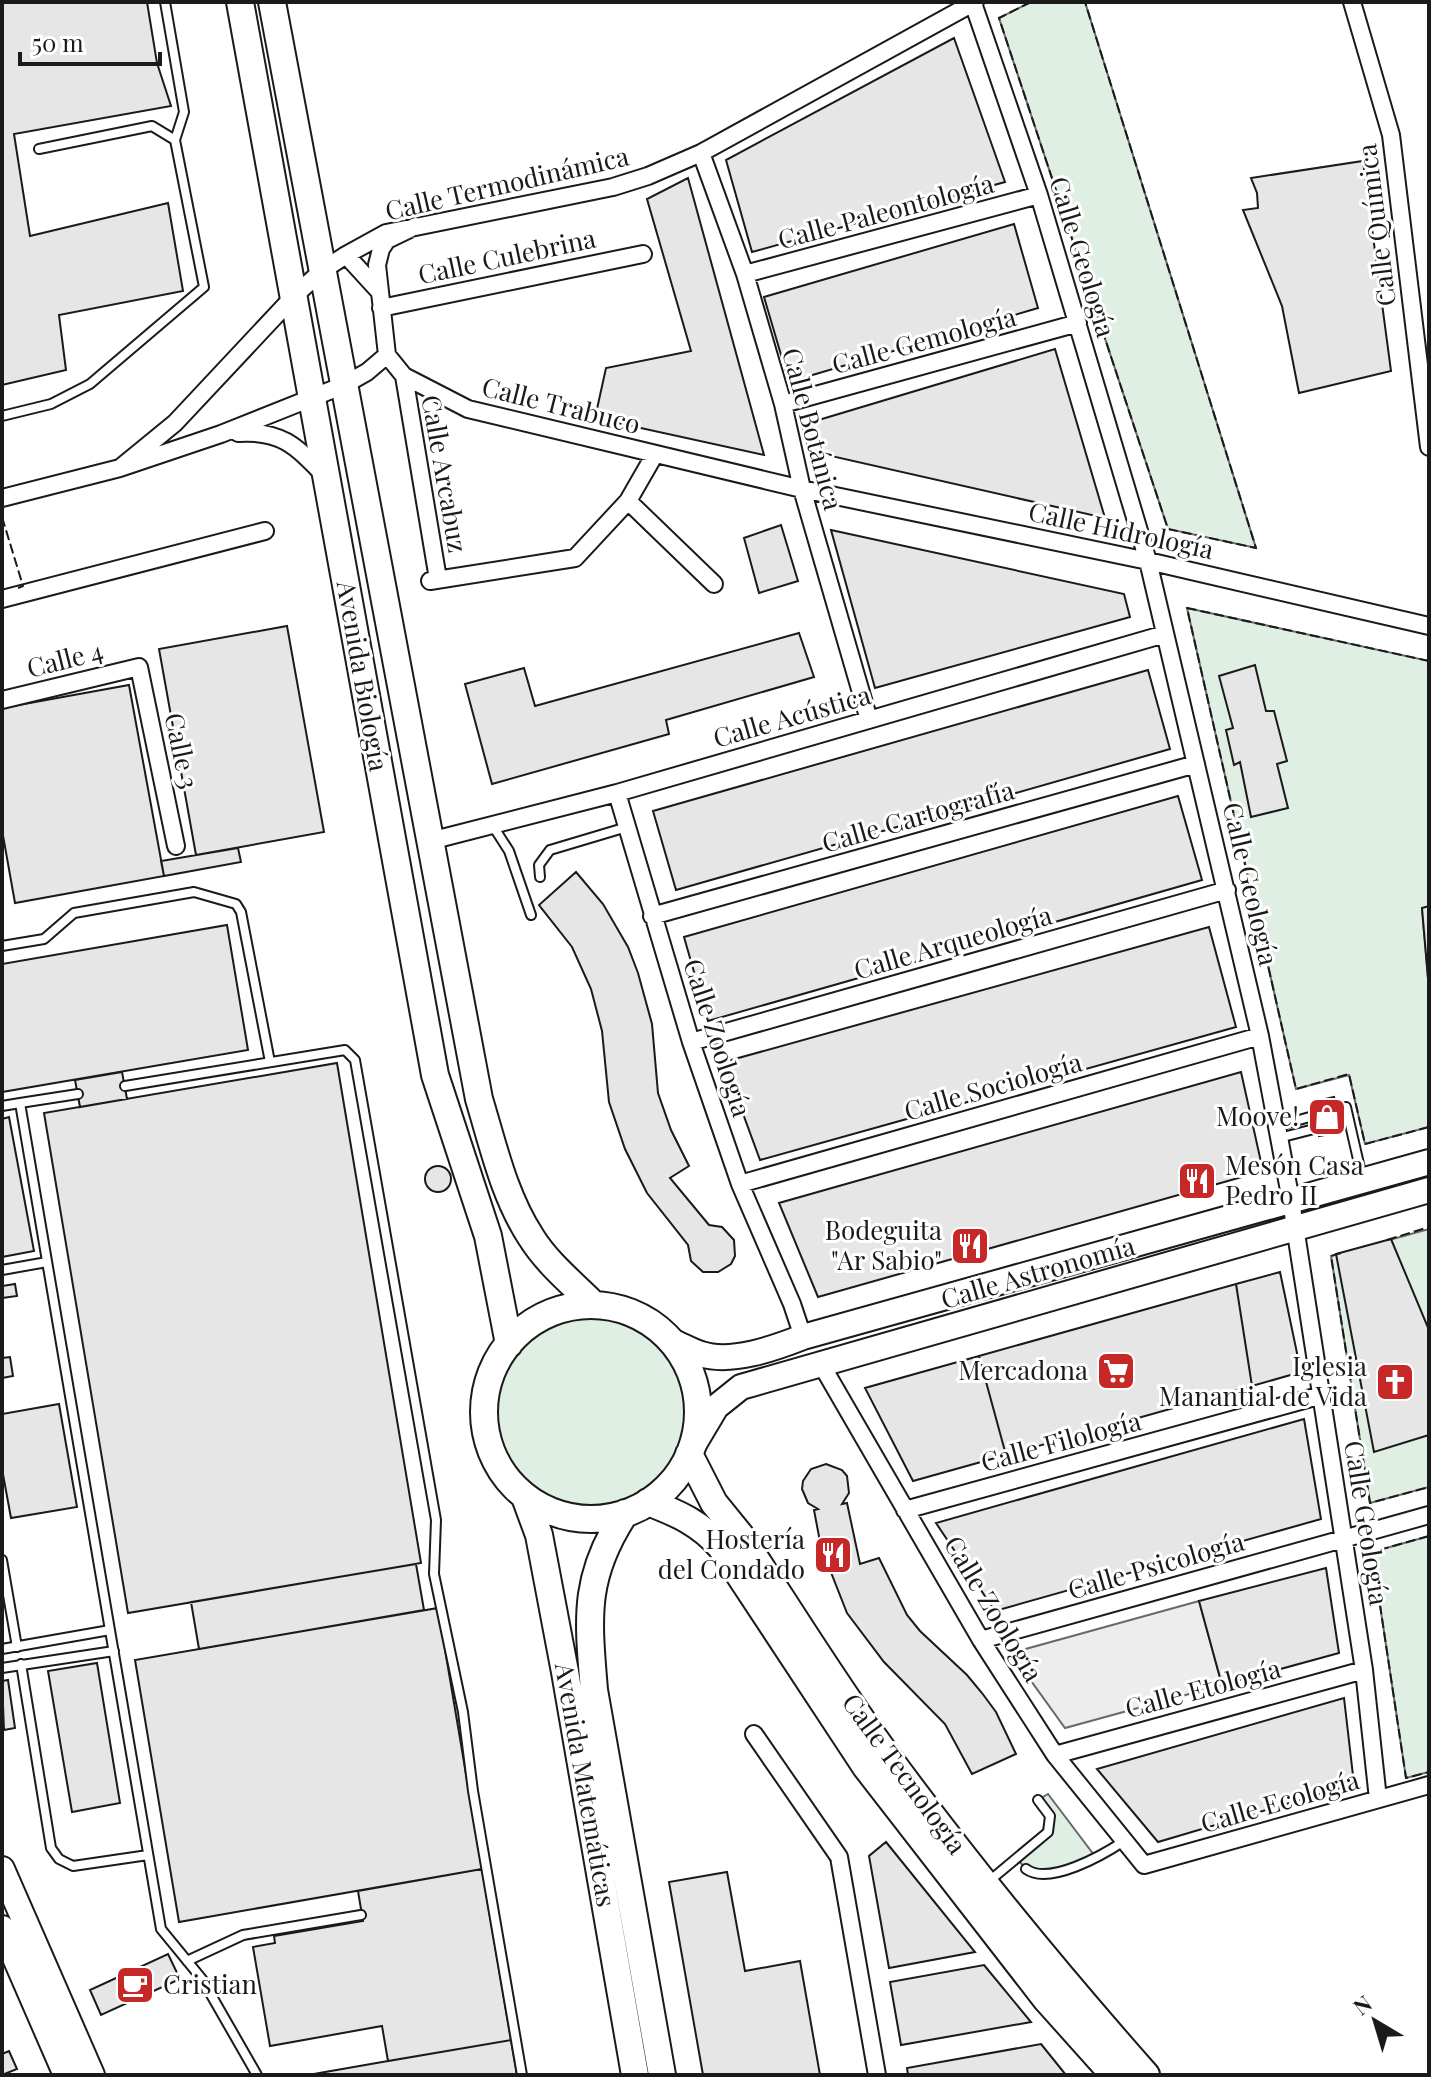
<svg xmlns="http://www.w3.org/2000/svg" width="1431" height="2077" font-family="'Playfair Display',serif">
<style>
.green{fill:#e0efe3;stroke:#6a6a6a;stroke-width:2}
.parking{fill:#ededed;stroke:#6a6a6a;stroke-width:2}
.building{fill:#e6e6e6;stroke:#1a1a1a;stroke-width:2}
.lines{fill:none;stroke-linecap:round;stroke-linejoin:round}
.lane-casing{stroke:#1a1a1a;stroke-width:12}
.street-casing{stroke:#1a1a1a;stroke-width:20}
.secondary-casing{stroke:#1a1a1a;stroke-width:28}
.primary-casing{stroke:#1a1a1a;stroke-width:30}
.lane{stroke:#fff;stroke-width:8}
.street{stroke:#fff;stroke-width:16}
.secondary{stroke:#fff;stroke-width:24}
.primary{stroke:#fff;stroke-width:26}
.fence{stroke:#1a1a1a;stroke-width:2;stroke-dasharray:10 4;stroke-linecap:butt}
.labels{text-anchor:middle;stroke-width:6;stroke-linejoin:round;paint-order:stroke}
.street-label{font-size:26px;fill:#1a1a1a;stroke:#fff}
.poi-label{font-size:26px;fill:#1a1a1a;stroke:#fff;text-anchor:end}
</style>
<rect width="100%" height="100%" fill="#fff"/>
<path class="green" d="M1031,2H1085L1256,548L1168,529L999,18Z
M1187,608L1429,661V906L1422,909L1429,990V1127L1365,1144L1349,1075L1296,1089Z
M1429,1229V1487L1370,1503L1331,1256Z
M484 1412a107 107 0 1 1 214 0a107 107 0 1 1-214 0Z
M1429,1536V1772L1406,1778L1372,1552Z
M1048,1794L1097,1859L1040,1875L1029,1872L1017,1859L1050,1825L1038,1800Z"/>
<path class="parking" d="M1199,1601L1222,1685L1065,1728L1011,1653Z"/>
<path class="building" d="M2,2H147L157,63L171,106L14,134L30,236L168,203L183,291L59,315L66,370L2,385Z
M954,38L1005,182L752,252L726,160Z
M1363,161L1391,371L1299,393L1282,306L1243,210L1258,208L1257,193L1251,178Z
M688,178L764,455L595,418L606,368L691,351L647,199Z
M1014,224L1038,308L789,382L764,297Z
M1055,349L1105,518L809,451L802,425Z
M781,525L798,581L759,593L744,538Z
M831,530L1124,594L1130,617L875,688Z
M287,626L324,832L196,855L159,649Z
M799,633L814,677L666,720L669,734L492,784L465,684L524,668L535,706Z
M1255,665L1266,711H1274L1287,761L1277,764L1288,808L1251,817L1240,762L1234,765L1226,730L1233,728L1219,676Z
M1148,670L1170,749L676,890L653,811Z
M129,685L164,876L15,903L2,830V708Z
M1178,796L1202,880L708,1021L684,937Z
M238,848L241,862L164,876L161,861Z
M576,872L603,904L628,947L638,973L652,1024L658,1093L671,1130L689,1166L670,1178L709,1225L722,1227L734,1240L735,1256L731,1264L718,1272H703L691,1261L688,1245L647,1193L625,1149L609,1102L602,1031L591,989L572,947L539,905Z
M1429,906V990L1422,908Z
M227,925L248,1050L2,1092V964Z
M1209,927L1236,1027L760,1160L724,1062Z
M337,1063L421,1563L128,1613L44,1113Z
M122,1072L127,1099L80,1107L75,1080Z
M1241,1072L1263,1171L818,1297L779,1203Z
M1334,1097L1341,1132L1319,1136L1312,1102Z
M9,1117L34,1251L2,1257V1119Z
M425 1179a13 13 0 1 1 26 0a13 13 0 1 1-26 0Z
M1391,1239L1429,1330V1435L1374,1452L1336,1254Z
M1280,1272L1301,1372L1252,1386L1236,1284Z
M15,1284L17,1296L2,1298V1286Z
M1236,1284L1252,1386L1006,1455L979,1356Z
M979,1356L1006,1455L913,1481L865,1388Z
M10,1357L13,1376L2,1378V1358Z
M59,1404L77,1507L11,1518L2,1469V1414Z
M1304,1419L1321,1519L995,1611L936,1523Z
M826,1464L842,1470L847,1476L849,1493L842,1504L847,1503L860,1564L879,1558L907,1615L920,1631L967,1675L982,1693L996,1712L1016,1754L972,1774L945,1724L884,1662L847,1613L821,1547L814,1510L818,1509L808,1503L802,1489L803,1481L811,1469Z
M416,1564L424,1610L199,1649L191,1602Z
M1326,1568L1339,1653L1222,1685L1199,1601Z
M438,1608L482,1869L179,1922L135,1660Z
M97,1663L120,1803L72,1812L48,1671Z
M8,1680L15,1728L4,1730L2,1681Z
M1344,1698L1354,1784L1158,1842L1097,1769Z
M886,1842L975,1952L889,1968L869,1856Z
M482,1869L511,2040L388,2061L382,2026L270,2046L253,1947L275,1943L274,1936L363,1921L358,1891Z
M727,1872L745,1971L800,1961L820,2075H703L669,1882Z
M168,1954L180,1979L101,2015L90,1990Z
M984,1965L1031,2022L901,2045L890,1982Z
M511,2040L517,2075H308L388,2061Z
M1041,2044L1066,2075H908L907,2068Z
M9,2051L17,2069L2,2075V2054Z"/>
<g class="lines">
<defs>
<path id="lane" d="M165,2L184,112L175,140
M2,416L51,404L90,384L204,287L175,140L152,126L39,149
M493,826L509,851L531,915
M540,877L539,865L550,850L627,827
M2,946L44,939L74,913L194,892L236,904L241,912L270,1062
M125,1086L345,1050L355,1060L436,1520L434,1574L463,1712L473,1791L522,2075
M78,1094L20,1103L161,1929L202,1979L257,2075
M2,1106L20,1103
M1277,1126L1346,1107L1362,1177
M1279,1138L1349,1120
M2,1270L47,1262
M2,1560L17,1647
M2,1649L110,1630
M21,1664L51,1848L59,1859L73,1866L148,1855
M2,1668L114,1651
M1026,1869C1049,1886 1103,1855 1124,1841
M988,1882L1048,1832L1050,1816L1038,1800
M187,1961L243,1935L361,1915"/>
<path id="street" d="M1352,2L1391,135L1429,447
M973,3L1039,195L1148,561L1260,1036L1291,1201L1364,1670L1378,1799
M701,153L745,274L783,404L802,489L869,720
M416,226L387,240L381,249L377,265L387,355L404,376L468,409L802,489L1148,561L1429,626
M346,255L378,290
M745,274L1039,195
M381,308L643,254
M404,376L438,579
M783,404L1078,323
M238,433C281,430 296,446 324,475
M120,468L175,423L294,296L323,270L346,255L386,233L613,187L648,176L701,153L975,2
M2,498L120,468L221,434L344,385L367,372L387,355
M628,501L714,584
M430,581L575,558L628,501L655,454
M2,599L265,531
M2,700L139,667L176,846
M617,793L691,1042L740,1184L792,1304L803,1337
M430,841L617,793L1165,634
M652,916L1196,764
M691,1042L1227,890
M740,1184L1260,1036
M821,1364L981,1640L1055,1755L1144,1865L1429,1785
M905,1510L1322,1395
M981,1640L1429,1515
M754,1734L839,1857L877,2075
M1055,1755L1364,1670"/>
<path id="secondary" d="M671,1341C681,1345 691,1351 701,1354C731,1364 775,1348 803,1337L1429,1162
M691,1449L716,1407L741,1387L1429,1190
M2,1869L92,2075
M2,1928L66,2075"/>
<path id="primary" d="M240,2L435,1075L488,1236L509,1344
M272,2L479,1099C493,1145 504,1196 531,1237C547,1263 573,1284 594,1305
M484 1412a107 107 0 1 1 214 0a107 107 0 1 1-214 0Z
M689,1454L714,1503L740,1535C788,1608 834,1683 885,1753C967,1865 1054,1971 1146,2075
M525,1497L539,1535L565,1672L635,2075
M648,1502C677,1513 700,1523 721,1547L866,1767L1046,1999L1114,2075
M625,1513C583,1577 588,1617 594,1690L662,2075"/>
</defs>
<use href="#lane" class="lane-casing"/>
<use href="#street" class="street-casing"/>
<use href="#secondary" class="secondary-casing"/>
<use href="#primary" class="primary-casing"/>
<use href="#lane" class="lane"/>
<use href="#street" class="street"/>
<use href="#secondary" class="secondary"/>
<use href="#primary" class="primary"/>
<path class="fence" d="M1031,2L999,18L1168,529L1256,548L1085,2
M2,517L23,586L18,588
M1429,661L1187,608L1296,1089L1349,1074L1365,1144L1429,1127
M1387,1240L1429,1227
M1341,1253L1331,1256L1370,1503L1429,1487
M1429,1536L1372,1552L1406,1778L1429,1772"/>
</g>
<defs>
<symbol id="shop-square" viewBox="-11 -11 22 22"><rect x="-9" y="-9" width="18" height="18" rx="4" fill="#c62828" stroke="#fff"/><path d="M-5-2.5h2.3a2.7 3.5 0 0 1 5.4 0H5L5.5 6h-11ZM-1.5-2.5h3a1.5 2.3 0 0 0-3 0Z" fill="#fff"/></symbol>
<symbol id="restaurant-square" viewBox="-11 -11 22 22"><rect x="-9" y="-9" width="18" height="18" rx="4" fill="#c62828" stroke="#fff"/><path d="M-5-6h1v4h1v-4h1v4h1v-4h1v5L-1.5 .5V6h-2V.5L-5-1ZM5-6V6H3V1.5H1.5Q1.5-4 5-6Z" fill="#fff"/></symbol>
<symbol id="supermarket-square" viewBox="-11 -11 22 22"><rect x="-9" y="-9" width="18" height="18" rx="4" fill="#c62828" stroke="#fff"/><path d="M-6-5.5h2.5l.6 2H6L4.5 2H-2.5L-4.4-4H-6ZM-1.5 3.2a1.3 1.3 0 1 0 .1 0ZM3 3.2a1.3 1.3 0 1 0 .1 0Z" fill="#fff"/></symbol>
<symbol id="church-square" viewBox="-11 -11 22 22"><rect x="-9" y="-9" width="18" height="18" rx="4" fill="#c62828" stroke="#fff"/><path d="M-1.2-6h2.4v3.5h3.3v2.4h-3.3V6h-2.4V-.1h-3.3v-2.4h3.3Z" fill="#fff"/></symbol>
<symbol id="cafe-square" viewBox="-11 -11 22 22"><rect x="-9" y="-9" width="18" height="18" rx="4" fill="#c62828" stroke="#fff"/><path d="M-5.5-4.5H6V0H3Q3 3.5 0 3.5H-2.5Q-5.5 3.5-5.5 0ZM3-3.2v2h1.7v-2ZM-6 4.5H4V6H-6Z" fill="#fff"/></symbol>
</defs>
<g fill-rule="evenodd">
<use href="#shop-square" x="1305" y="1095" width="44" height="44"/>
<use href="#restaurant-square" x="1175" y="1159" width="44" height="44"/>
<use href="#restaurant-square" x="948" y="1224" width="44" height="44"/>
<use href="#supermarket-square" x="1094" y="1349" width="44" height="44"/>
<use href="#church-square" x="1373" y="1360" width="44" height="44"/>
<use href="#restaurant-square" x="811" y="1533" width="44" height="44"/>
<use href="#cafe-square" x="113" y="1963" width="44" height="44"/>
</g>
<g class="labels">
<g class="street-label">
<text transform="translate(507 184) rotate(-13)" y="9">Calle Termodinámica</text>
<text transform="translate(886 212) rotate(-15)" y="9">Calle Paleontología</text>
<text transform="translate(1377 225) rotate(-97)" y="9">Calle Química</text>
<text transform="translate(507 257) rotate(-12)" y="9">Calle Culebrina</text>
<text transform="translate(1082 257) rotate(73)" y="9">Calle Geología</text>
<text transform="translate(924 341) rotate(-15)" y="9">Calle Gemología</text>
<text transform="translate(561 406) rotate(14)" y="9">Calle Trabuco</text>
<text transform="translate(812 429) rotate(75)" y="9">Calle Botánica</text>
<text transform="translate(444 474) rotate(80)" y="9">Calle Arcabuz</text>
<text transform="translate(1121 531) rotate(12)" y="9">Calle Hidrología</text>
<text transform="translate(65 660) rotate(-14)" y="9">Calle 4</text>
<text transform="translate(362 676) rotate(80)" y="9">Avenida Biología</text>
<text transform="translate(792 717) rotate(-16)" y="9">Calle Acústica</text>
<text transform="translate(181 751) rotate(78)" y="9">Calle 3</text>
<text transform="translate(918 817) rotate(-16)" y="9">Calle Cartografía</text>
<text transform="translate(1250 884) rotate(77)" y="9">Calle Geología</text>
<text transform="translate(953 943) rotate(-16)" y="9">Calle Arqueología</text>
<text transform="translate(717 1038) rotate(72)" y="9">Calle Zoología</text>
<text transform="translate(993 1087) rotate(-16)" y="9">Calle Sociología</text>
<text transform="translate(1038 1273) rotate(-16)" y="9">Calle Astronomía</text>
<text transform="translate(1061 1442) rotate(-15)" y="9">Calle Filología</text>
<text transform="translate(1366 1523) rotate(81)" y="9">Calle Geología</text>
<text transform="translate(1156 1566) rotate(-16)" y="9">Calle Psicología</text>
<text transform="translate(993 1609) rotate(59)" y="9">Calle Zoología</text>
<text transform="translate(1203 1689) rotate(-15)" y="9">Calle Etología</text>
<text transform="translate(904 1774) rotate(54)" y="9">Calle Tecnología</text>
<text transform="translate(585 1785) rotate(80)" y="9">Avenida Matemáticas</text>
<text transform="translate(1280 1802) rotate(-16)" y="9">Calle Ecología</text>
</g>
<g class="poi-label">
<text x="1299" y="1126">Moove!</text>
<text x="1225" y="1175" text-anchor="start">Mesón Casa<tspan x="1225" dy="30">Pedro II</tspan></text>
<text x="942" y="1240">Bodeguita<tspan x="942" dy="30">"Ar Sabio"</tspan></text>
<text x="1367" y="1376">Iglesia<tspan x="1367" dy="30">Manantial de Vida</tspan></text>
<text x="1088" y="1380">Mercadona</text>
<text x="805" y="1549">Hostería<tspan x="805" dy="30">del Condado</tspan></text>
<text x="163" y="1994" text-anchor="start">Cristian</text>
</g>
</g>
<rect width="1431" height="2077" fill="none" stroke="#1a1a1a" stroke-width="8"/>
<g transform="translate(1375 2021) rotate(322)" stroke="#ffffff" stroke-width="6" paint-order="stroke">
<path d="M0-6L14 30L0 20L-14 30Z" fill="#1a1a1a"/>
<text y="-12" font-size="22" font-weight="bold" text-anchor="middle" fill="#1a1a1a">N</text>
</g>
<path d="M20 52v12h140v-12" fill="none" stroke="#1a1a1a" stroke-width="4"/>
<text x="32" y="52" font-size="24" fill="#1a1a1a" stroke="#ffffff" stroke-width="6" paint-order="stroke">50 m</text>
</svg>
